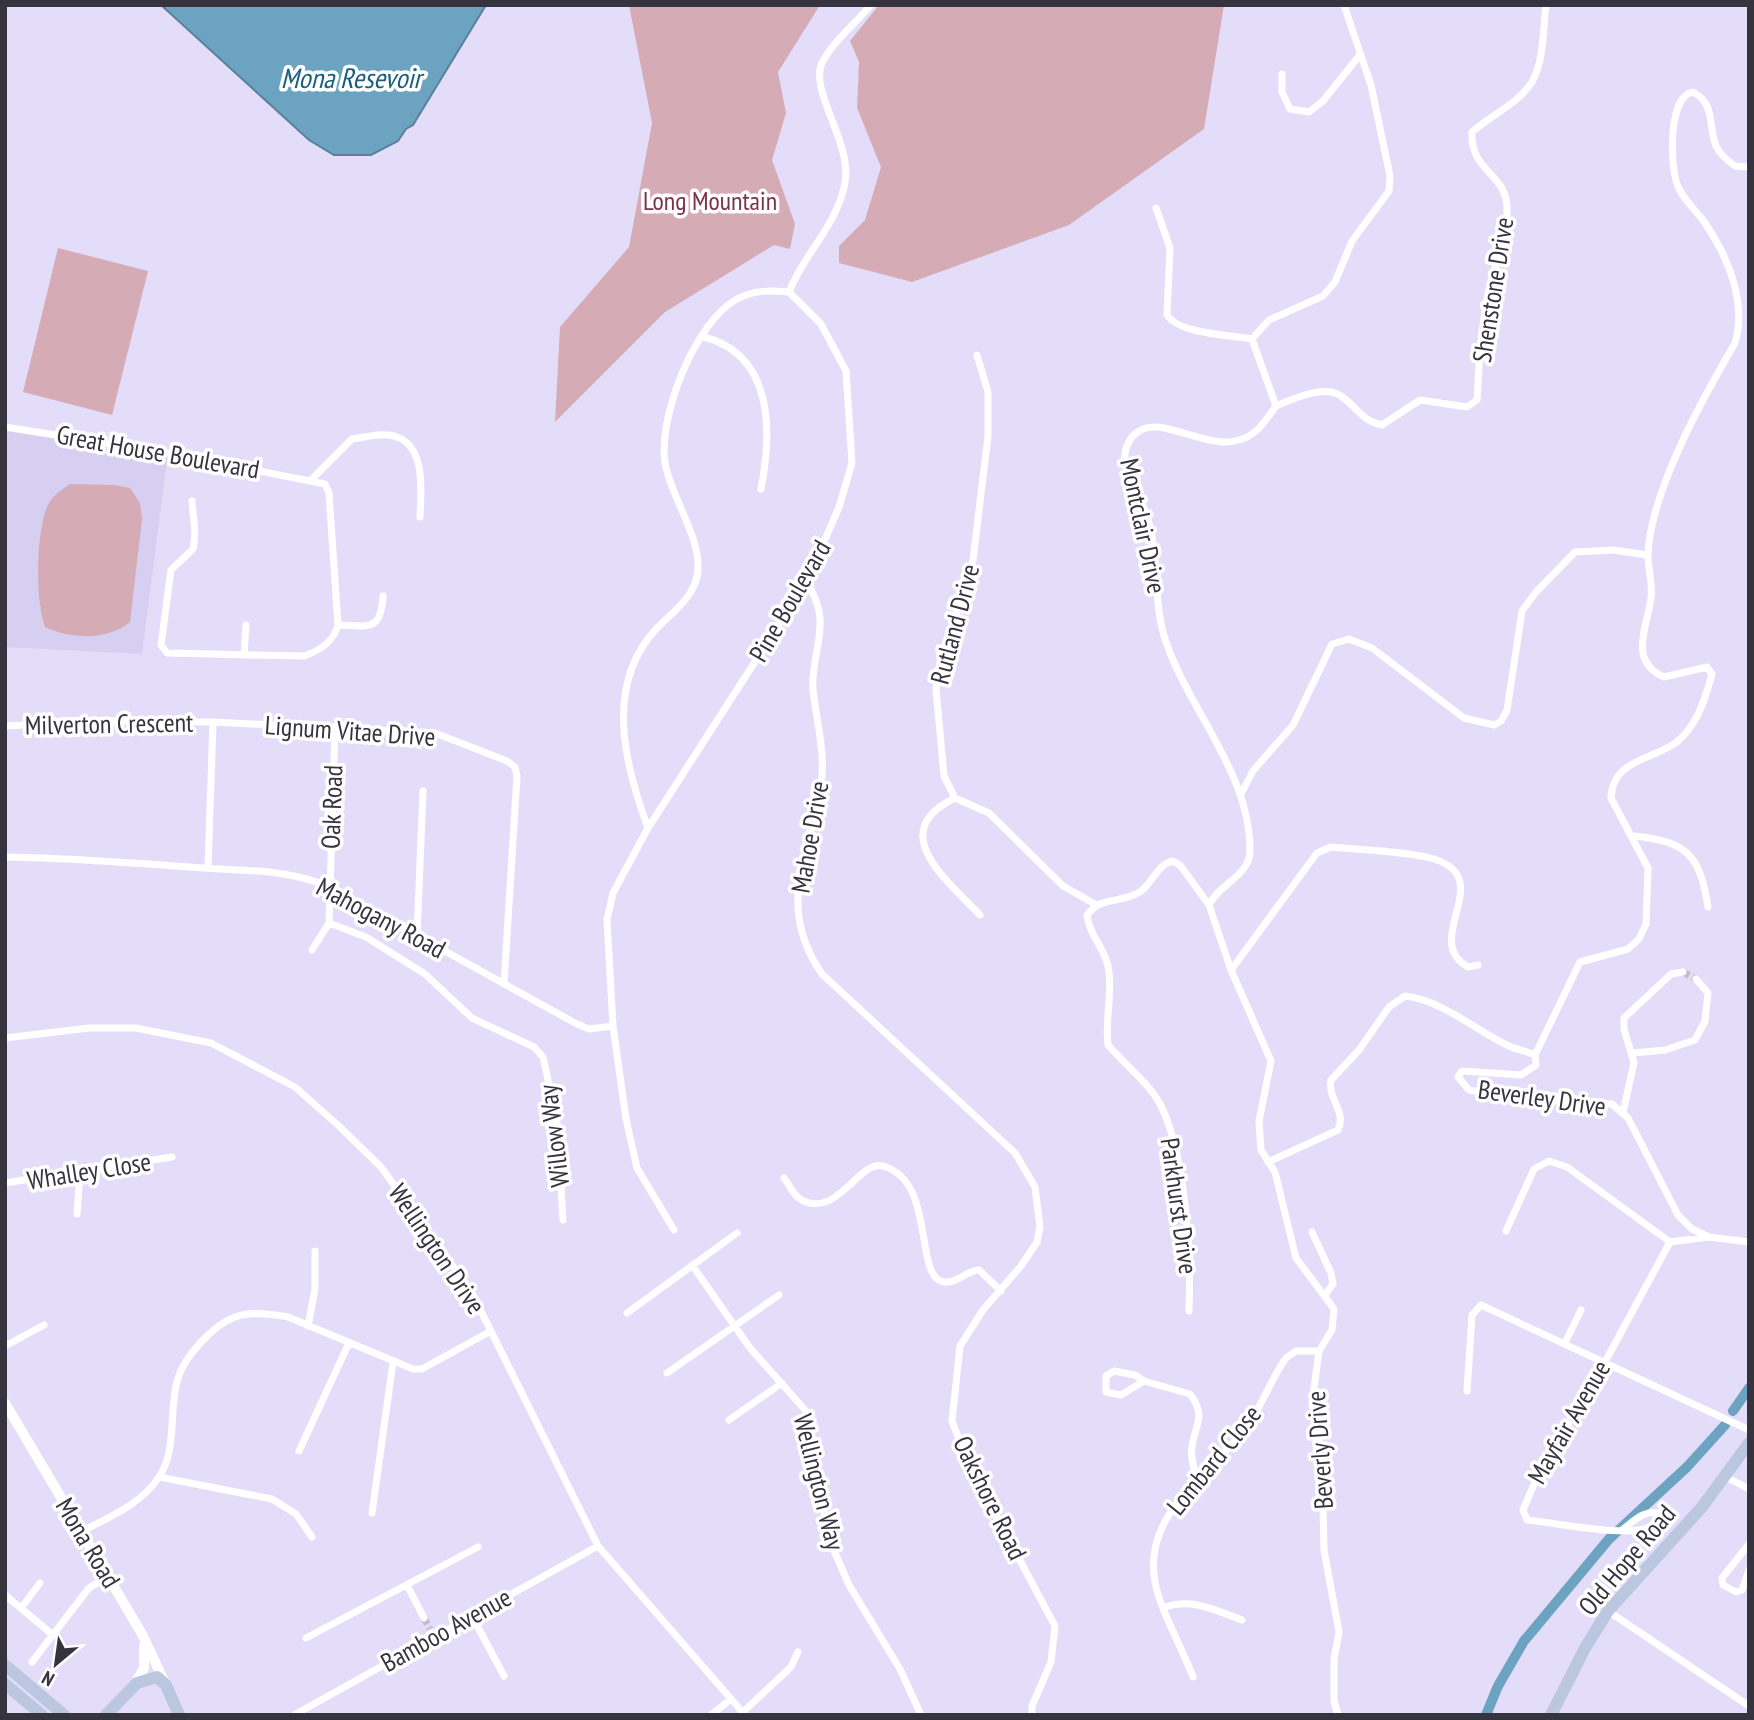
<svg xmlns="http://www.w3.org/2000/svg" width="1754" height="1720" font-family="'PT Sans Narrow',sans-serif">
<style>
.built{fill:#d7cff1}
.green{fill:#d5abb6}
.water{fill:#6ba3c1;stroke:#5b819a;stroke-width:2}
.lines{fill:none;stroke-linecap:round;stroke-linejoin:round}
.canal{stroke:#6ba3c1;stroke-width:10}
.street-tunnel{stroke:#c1bbd4;stroke-width:7;stroke-dasharray:7 3.5;stroke-linecap:butt}
.street{stroke:#fff;stroke-width:7}
.secondary{stroke:#fff;stroke-width:10}
.primary{stroke:#bbc6df;stroke-width:12}
.labels{text-anchor:middle;stroke-width:7;stroke-linejoin:round;paint-order:stroke}
.park-label{font-size:26px;fill:#79324b;stroke:#fff}
.street-label{font-size:26px;fill:#35333e;stroke:#fff}
.water-label{font-size:28px;font-style:italic;fill:#1a5f7e;stroke:#fff}
</style>
<rect width="100%" height="100%" fill="#e4ddfa"/>
<path class="built" d="M5,427L168,453L142,654L5,647Z"/>
<path class="green" d="M629,5H820L778,72L786,113L772,160L795,224L790,249L774,245L665,312L555,422L560,327L629,247L652,123Z
M879,5H1224L1204,129L1069,225L912,282L839,263V246L865,220L881,167L857,108L859,62L850,41Z
M58,248L148,271L112,415L23,392Z
M70,484L115,485L130,488L140,503L142,519L130,622C107,641 71,639 45,627C35,599 36,535 47,507C50,498 62,489 70,484Z"/>
<path class="water" d="M161,5H486L413,125L406,129L398,141L371,155H334L309,140Z"/>
<g class="lines">
<path class="canal" d="M1733,1411L1749,1388
M1486,1715L1498,1686L1524,1641L1609,1539L1687,1467L1725,1425"/>
<path class="street-tunnel" d="M1683,972L1696,979
M424,1618L430,1629"/>
<path class="street" d="M1282,74V92L1290,109L1309,112L1323,101L1359,56
M1156,208L1170,248L1167,315C1179,334 1230,335 1252,339
M789,292C804,253 838,225 845,182C852,142 809,91 822,63C832,42 856,23 871,5
M704,337C774,355 772,432 761,489
M977,355L988,392V436L972,568L941,657L936,689L944,776L955,798L989,813L1063,886L1095,904
M1276,406C1293,399 1325,384 1341,396C1357,407 1362,421 1382,425L1420,400L1467,407L1477,400C1479,364 1481,329 1488,294C1494,265 1507,240 1507,210C1508,173 1470,173 1472,132C1490,116 1519,103 1532,82C1544,61 1543,29 1546,5
M5,427L168,453L325,484L329,493L338,625C334,641 319,651 304,656L167,653L161,645L171,570L193,549C197,528 193,520 192,501
M311,480L352,439C365,437 384,432 397,437C426,447 421,493 420,517
M807,581C813,593 820,607 820,621C821,644 811,666 813,689C816,721 826,752 821,785C809,855 775,906 822,974L1015,1153L1035,1187L1040,1227L1037,1242L1021,1266L983,1310L960,1346L952,1421L969,1465L1055,1626L1051,1662L1032,1706V1715
M338,625C369,626 381,632 383,596
M244,655L246,625
M5,726L101,721L213,722L435,733L507,761L515,767L517,776L504,984
M1241,794L1253,771L1293,725L1332,644L1349,639L1372,648L1464,718L1494,725L1501,721L1507,710L1522,611L1536,592L1575,552L1613,550L1648,555
M955,798C884,832 948,881 980,915
M648,828C624,763 604,684 657,628C674,611 697,595 698,569C700,536 671,497 665,463C658,416 695,322 737,299C754,290 770,290 789,292L821,324L846,371L852,463L839,507L807,581L648,828L613,893L607,920L613,1026L626,1119L637,1168L674,1230
M1633,836C1687,841 1700,855 1708,907
M5,857C71,858 137,863 203,868C245,871 290,869 329,887L575,1023L589,1029L613,1026
M208,868L213,722
M329,923L366,937L425,974L472,1018L534,1047L543,1057L557,1122L563,1220
M417,935L423,791
M312,950L329,923L335,727
M1231,970L1317,853L1331,847C1360,850 1407,851 1434,859C1498,879 1420,940 1468,967L1478,965
M5,1038L89,1028H136L211,1043L295,1087L340,1127L381,1167L471,1291L598,1546L745,1715
M1634,1053L1665,1050L1695,1040L1705,1021L1708,993L1696,979
M1535,1055L1580,962L1628,949L1639,939L1646,924L1648,868L1611,798C1613,754 1662,762 1685,734C1700,717 1706,695 1712,674L1707,667L1664,677C1628,661 1647,628 1651,598C1653,583 1648,570 1648,555C1650,492 1703,398 1735,343C1747,302 1728,257 1705,223C1696,210 1682,199 1677,184C1670,164 1668,96 1693,92C1716,104 1708,127 1716,146C1720,155 1728,161 1735,166L1749,167
M1623,1112L1634,1063L1624,1029V1018L1671,974L1683,972
M1268,1162L1338,1130C1347,1112 1327,1098 1331,1080L1359,1050L1389,1007L1405,996C1442,1000 1475,1030 1509,1046C1517,1050 1527,1051 1535,1055L1536,1065L1521,1075L1462,1071L1458,1077L1469,1090L1500,1096L1612,1104L1628,1118L1678,1215L1692,1229L1709,1237
M784,1178C790,1185 792,1194 800,1199C837,1221 859,1159 883,1166C937,1181 913,1278 944,1282C957,1284 967,1270 979,1270L1001,1291
M5,1183L172,1157
M77,1214L80,1172
M1506,1231L1534,1169L1549,1161L1567,1167L1670,1242L1709,1237L1749,1242
M1312,1232L1331,1273L1333,1284L1325,1295
M692,1265L750,1348L806,1411L815,1476L833,1548L849,1585L900,1669L921,1715
M1189,1311C1191,1254 1186,1162 1163,1110C1152,1085 1126,1066 1108,1045C1105,1020 1112,996 1109,972C1107,950 1089,936 1087,915C1100,897 1117,903 1136,894C1151,888 1155,866 1172,861L1180,865L1209,905
M627,1313L737,1233
M308,1326L315,1289V1251
M1565,1343L1581,1310
M5,1346L44,1325
M667,1373L779,1295
M1144,1381L1135,1375L1114,1371L1106,1376V1392L1121,1395L1144,1381L1190,1394C1207,1417 1195,1423 1192,1447C1190,1458 1194,1469 1198,1479
M1467,1391L1472,1315L1481,1305L1749,1430
M729,1420L782,1383
M299,1451L349,1343
M159,1477L272,1499L296,1514L312,1537
M1726,1477L1749,1489
M372,1513L393,1362
M1622,1530C1634,1521 1643,1510 1659,1513L1656,1525C1633,1539 1564,1524 1535,1521L1527,1520L1523,1510L1538,1475L1605,1362L1670,1242
M81,1532C107,1518 142,1504 159,1477C178,1448 168,1410 178,1378C185,1356 213,1325 235,1317C252,1311 272,1314 288,1317L413,1369H422L491,1331
M1749,1544L1722,1578L1723,1585L1736,1592L1742,1590L1749,1570
M407,1585L424,1618
M5,1595L53,1635
M1165,1607C1192,1598 1215,1610 1242,1620
M21,1608L40,1583
M1608,1611L1749,1706
M472,1616L504,1676
M306,1638L478,1547
M32,1662L89,1588L109,1576
M1193,1677C1183,1650 1159,1607 1155,1582C1142,1514 1209,1475 1246,1428C1262,1407 1270,1380 1286,1358L1296,1351H1319
M743,1712L791,1667L798,1652
M294,1715L598,1546
M711,1715L731,1699
M1338,1715L1334,1701V1659L1339,1632L1324,1550L1322,1458L1312,1403L1319,1351L1332,1330L1334,1309L1296,1258L1275,1172L1261,1150L1259,1121L1271,1061L1231,970L1209,905C1218,885 1249,876 1250,852C1251,774 1190,712 1166,642C1152,602 1160,555 1147,516C1139,491 1112,462 1132,437C1158,405 1212,462 1252,434C1262,428 1269,415 1276,406L1252,339L1269,320L1323,296L1335,282L1352,241L1389,191L1390,176L1371,85L1344,5"/>
<path class="secondary" d="M5,1403L142,1634L165,1683
M134,1686L144,1668V1646"/>
<path class="primary" d="M5,1665L64,1715
M5,1684L42,1715
M106,1715L137,1683L157,1677L166,1685L179,1715
M1551,1715L1585,1648L1608,1611L1702,1507L1749,1443"/>
</g>
<g class="labels">
<g class="park-label">
<text x="710" y="210">Long Mountain</text>
</g>
<g class="street-label">
<text transform="translate(1493 290) rotate(-81)" y="9">Shenstone Drive</text>
<text transform="translate(158 452) rotate(10)" y="9">Great House Boulevard</text>
<text transform="translate(1143 526) rotate(78)" y="9">Montclair Drive</text>
<text transform="translate(790 601) rotate(-60)" y="9">Pine Boulevard</text>
<text transform="translate(955 624) rotate(-75)" y="9">Rutland Drive</text>
<text transform="translate(109 724) rotate(-1)" y="9">Milverton Crescent</text>
<text transform="translate(350 731) rotate(4)" y="9">Lignum Vitae Drive</text>
<text transform="translate(332 807) rotate(-88)" y="9">Oak Road</text>
<text transform="translate(810 837) rotate(-80)" y="9">Mahoe Drive</text>
<text transform="translate(381 918) rotate(28)" y="9">Mahogany Road</text>
<text transform="translate(1542 1098) rotate(8)" y="9">Beverley Drive</text>
<text transform="translate(554 1136) rotate(-97)" y="9">Willow Way</text>
<text transform="translate(89 1171) rotate(-9)" y="9">Whalley Close</text>
<text transform="translate(1179 1206) rotate(82)" y="9">Parkhurst Drive</text>
<text transform="translate(437 1249) rotate(56)" y="9">Wellington Drive</text>
<text transform="translate(1569 1422) rotate(-60)" y="9">Mayfair Avenue</text>
<text transform="translate(1320 1450) rotate(-94)" y="9">Beverly Drive</text>
<text transform="translate(1214 1460) rotate(-51)" y="9">Lombard Close</text>
<text transform="translate(819 1482) rotate(76)" y="9">Wellington Way</text>
<text transform="translate(990 1498) rotate(64)" y="9">Oakshore Road</text>
<text transform="translate(88 1543) rotate(59)" y="9">Mona Road</text>
<text transform="translate(1627 1560) rotate(-50)" y="9">Old Hope Road</text>
<text transform="translate(446 1630) rotate(-29)" y="9">Bamboo Avenue</text>
</g>
<g class="water-label">
<text x="351" y="88">Mona Resevoir</text>
</g>
</g>
<rect width="1754" height="1720" fill="none" stroke="#35333e" stroke-width="14"/>
<g transform="translate(56 1664) rotate(209)" stroke="#ffffff" stroke-width="5" paint-order="stroke">
<path d="M0-5L12 26L0 18L-12 26Z" fill="#35333e"/>
<text y="-10" font-size="19" font-weight="bold" text-anchor="middle" fill="#35333e">N</text>
</g>
</svg>
